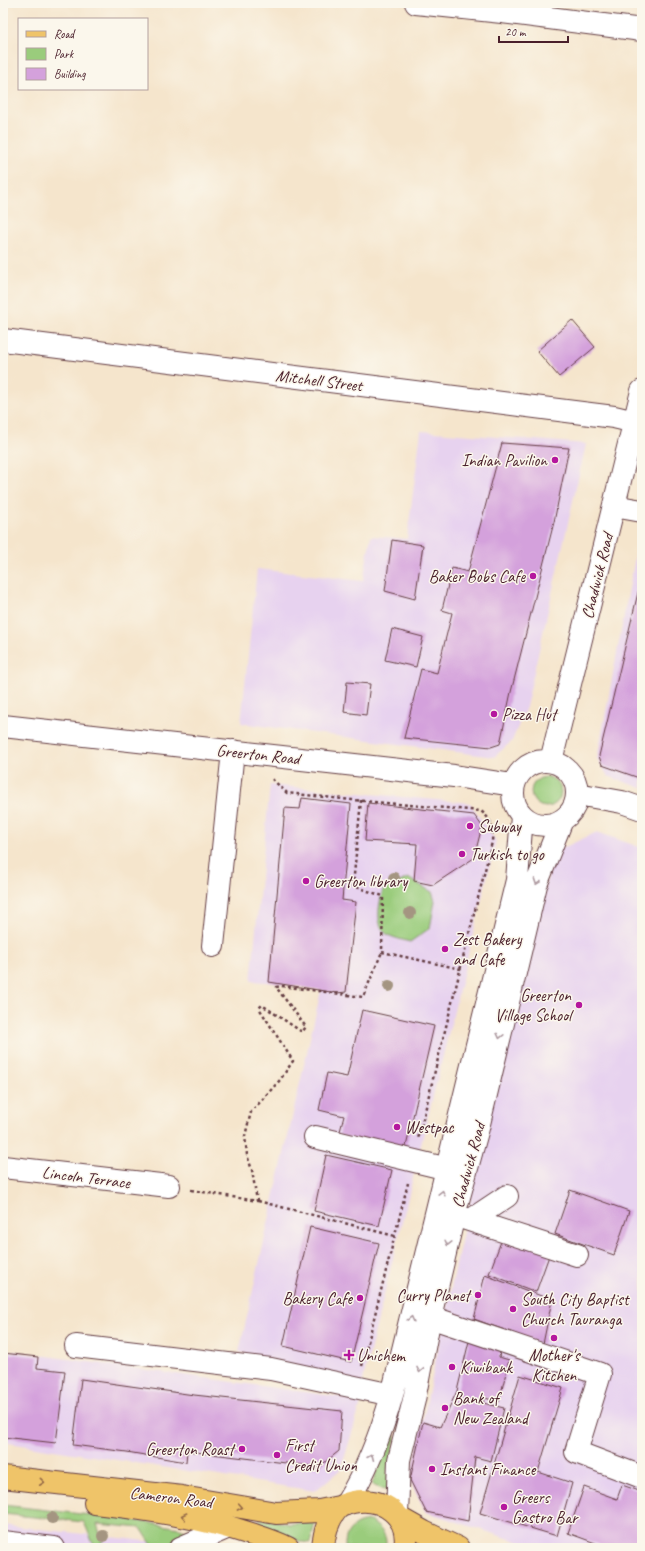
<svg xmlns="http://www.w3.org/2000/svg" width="645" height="1551" font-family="Caveat,sans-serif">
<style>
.built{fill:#e7d2ef}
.green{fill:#9acc7c;stroke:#727654}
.building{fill:#d4a1dc}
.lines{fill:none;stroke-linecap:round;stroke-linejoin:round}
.minor-casing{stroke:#643d43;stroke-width:24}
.major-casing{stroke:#643d43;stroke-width:24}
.path{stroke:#643d43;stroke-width:2.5;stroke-dasharray:3 3;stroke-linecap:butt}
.minor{stroke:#fff;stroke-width:22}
.major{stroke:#efc469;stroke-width:22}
.tree{fill:#a49581}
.oneway{stroke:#ae9aa0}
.oneway2{stroke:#946947}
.poi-dot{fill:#b5179e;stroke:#fbf7ec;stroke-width:1.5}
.labels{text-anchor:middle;stroke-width:3;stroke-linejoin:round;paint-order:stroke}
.street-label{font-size:17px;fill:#4a1f2b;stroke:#fbf7ec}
.poi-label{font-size:17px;fill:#4a1f2b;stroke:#fbf7ec;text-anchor:start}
</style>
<rect width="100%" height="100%" fill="#fbf7ec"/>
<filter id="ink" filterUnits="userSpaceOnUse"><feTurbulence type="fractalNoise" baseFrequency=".025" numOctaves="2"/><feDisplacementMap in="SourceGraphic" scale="8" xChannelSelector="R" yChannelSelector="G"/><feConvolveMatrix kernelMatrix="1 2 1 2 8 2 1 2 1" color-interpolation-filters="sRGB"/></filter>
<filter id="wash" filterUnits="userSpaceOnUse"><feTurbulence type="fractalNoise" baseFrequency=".012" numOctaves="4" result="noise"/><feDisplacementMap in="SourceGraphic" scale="16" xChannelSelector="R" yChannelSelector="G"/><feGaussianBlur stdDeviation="0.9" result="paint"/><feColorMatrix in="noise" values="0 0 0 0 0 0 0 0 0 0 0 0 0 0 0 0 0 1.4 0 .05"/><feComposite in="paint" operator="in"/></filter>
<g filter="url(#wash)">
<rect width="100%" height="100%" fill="#f5e5cc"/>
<path class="built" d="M421,431L586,444L526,707L512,741L494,757L241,723L257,569L363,581L371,536L407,539Z
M642,520V788L608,776L597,759Z
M270,785L470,803L496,841L362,1384L239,1352L322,986L251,981Z
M597,832L642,848V1548H538L426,1512L410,1480L479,1158L554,852Z
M3,1350L362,1400L341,1469L315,1491L3,1442Z
M3,1525L209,1548H3Z"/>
<path class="green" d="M531 792a15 15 0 1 1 30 0a15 15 0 1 1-30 0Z
M408,878L432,892L435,901L430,928L410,942C403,940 394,938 388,935C374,926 379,904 383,890Z
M389,1433L396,1436L388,1468L387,1490H385L372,1485Z
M3,1505L125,1519L180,1528L187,1531L189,1534C180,1542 166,1546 154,1548L141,1528L97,1524L103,1543L94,1546L84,1522L3,1514Z
M260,1518L290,1524L315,1523L310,1543L303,1542L259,1528Z
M370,1521C380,1527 389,1536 385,1548H345C344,1531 354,1522 370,1521Z"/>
<g id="blocks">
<path class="building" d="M572,320L595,347L559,377L537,351Z
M502,443L569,448L554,522L511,692L500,744L491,747L404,738L421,669L437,673L452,613L442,610L452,568L468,572Z
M392,540L423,545L415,599L385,591Z
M641,580H642V779L602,765L599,756Z
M392,629L423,637L416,667L385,660Z
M347,682L370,684L366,715L344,712Z
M302,798L351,804L342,900L356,902L346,992L337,993L269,982L285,808L300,809Z
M368,803L474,815L482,826L474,858L433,885L414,881L417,844L365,841Z
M362,1010L434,1026L405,1151L339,1135L344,1116L319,1110L327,1073L347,1077Z
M326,1155L392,1170L379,1226L314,1211Z
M570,1190L629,1211L614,1255L555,1234Z
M310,1227L379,1243L351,1362L283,1346Z
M503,1236L550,1253L536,1292L489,1274Z
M485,1275L552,1300L543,1344L474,1319Z
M470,1337L501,1347L499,1357L509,1360L499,1402L485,1398L483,1403L504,1408L491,1461L475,1457L468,1521L426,1512L410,1480L423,1422L440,1427L457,1391Z
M3,1353L38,1357L37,1368L65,1371L56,1443L3,1437Z
M520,1375L563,1388L538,1472L572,1483L557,1536L480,1513Z
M81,1379L194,1395L342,1411L339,1451L319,1467L187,1451L186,1462L127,1452L73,1445Z
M622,1485L642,1492V1548H609L568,1533L584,1487L617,1499Z"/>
</g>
</g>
<g filter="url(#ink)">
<use href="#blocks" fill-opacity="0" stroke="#643d43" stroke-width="1"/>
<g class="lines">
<defs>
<path id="minor" d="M416,3L502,12L642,30
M3,340L614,417L635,422
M614,506L642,511
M3,726L454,776L513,785
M513 793a32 32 0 1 1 64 0a32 32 0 1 1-64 0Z
M551,761L642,391
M577,794L622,802L642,809
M213,946L233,751
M315,1137L448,1169
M3,1167L169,1186
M454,1215L577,1255
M471,1220L507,1196
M430,1317L600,1374L576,1452L642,1477
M76,1346L271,1369L392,1395
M346,1504C367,1470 381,1434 392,1395L517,880L522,816
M397,1515L399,1460L414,1400L430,1317L454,1215L478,1128L536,885L562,820
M3,1542L54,1548
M180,1548L229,1527"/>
<path id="major" d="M3,1477L182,1497L276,1513L319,1511L339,1507
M95,1503C148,1509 200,1517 251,1534C263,1538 276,1542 288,1548
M401,1519L424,1532L458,1548
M323,1548C324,1533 328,1519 338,1508C342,1505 348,1503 353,1502C382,1496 411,1516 405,1548"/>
</defs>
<use href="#minor" class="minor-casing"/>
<use href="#major" class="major-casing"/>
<path class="path" d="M272,779L287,793L352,800L481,811C493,821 493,827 492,842L418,1139
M361,800L353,886L383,896L382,952L461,969
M191,1190L257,1201L252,1170L247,1155L245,1136L251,1112L280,1080L293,1061L259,1008L262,1005L302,1032L306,1027L276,987L281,986L363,997L382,952
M258,1201L395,1236
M362,1366L408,1183"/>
<use href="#minor" class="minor"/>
<use href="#major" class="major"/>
</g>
<g class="tree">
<circle cx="394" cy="878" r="6"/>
<circle cx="410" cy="913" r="6"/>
<circle cx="389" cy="986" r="6"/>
<circle cx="52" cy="1518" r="6"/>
<circle cx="103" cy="1536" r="6"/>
</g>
<defs><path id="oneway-chevron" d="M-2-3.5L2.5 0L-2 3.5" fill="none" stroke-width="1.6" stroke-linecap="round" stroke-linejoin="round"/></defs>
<g class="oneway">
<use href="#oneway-chevron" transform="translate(537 882) rotate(110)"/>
<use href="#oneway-chevron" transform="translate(500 1036) rotate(103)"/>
<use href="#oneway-chevron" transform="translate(442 1193) rotate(-76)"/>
<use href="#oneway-chevron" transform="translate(448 1243) rotate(104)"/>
<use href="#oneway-chevron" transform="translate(411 1319) rotate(-76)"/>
<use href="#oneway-chevron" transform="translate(420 1370) rotate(101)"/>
<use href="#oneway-chevron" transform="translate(371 1457) rotate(-67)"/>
</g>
<g class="oneway2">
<use href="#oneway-chevron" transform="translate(42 1482) rotate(6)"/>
<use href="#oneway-chevron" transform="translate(240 1507) rotate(11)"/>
<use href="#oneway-chevron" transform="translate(184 1516) rotate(-168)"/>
</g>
</g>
<g class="poi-dot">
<circle cx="555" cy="460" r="4"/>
<circle cx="533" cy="576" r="4"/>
<circle cx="494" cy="714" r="4"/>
<circle cx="470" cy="826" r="4"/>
<circle cx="462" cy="854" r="4"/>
<circle cx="306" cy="881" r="4"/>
<circle cx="445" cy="949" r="4"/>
<circle cx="579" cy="1005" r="4"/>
<circle cx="397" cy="1127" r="4"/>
<circle cx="478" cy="1295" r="4"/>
<circle cx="360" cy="1298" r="4"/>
<circle cx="513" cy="1309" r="4"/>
<circle cx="554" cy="1338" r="4"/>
<path d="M347 1349h4v4h4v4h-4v4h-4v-4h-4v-4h4z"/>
<circle cx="452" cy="1367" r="4"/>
<circle cx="445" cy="1408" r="4"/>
<circle cx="242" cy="1449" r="4"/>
<circle cx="277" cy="1455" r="4"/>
<circle cx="432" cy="1469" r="4"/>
<circle cx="504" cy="1507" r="4"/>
</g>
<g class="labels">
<g class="street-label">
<text transform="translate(319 380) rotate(7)" y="6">Mitchell Street</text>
<text transform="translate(597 576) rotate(-76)" y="6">Chadwick Road</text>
<text transform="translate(258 754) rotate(6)" y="6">Greerton Road</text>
<text transform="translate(468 1165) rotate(-75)" y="6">Chadwick Road</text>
<text transform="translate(86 1177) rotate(7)" y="6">Lincoln Terrace</text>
<text transform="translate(171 1497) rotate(7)" y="6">Cameron Road</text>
</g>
<g class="poi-label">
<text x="547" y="466" text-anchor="end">Indian Pavilion</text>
<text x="525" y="582" text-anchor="end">Baker Bobs Cafe</text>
<text x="502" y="720">Pizza Hut</text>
<text x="478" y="832">Subway</text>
<text x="470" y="860">Turkish to go</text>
<text x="314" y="887">Greerton library</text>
<text x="453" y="945">Zest Bakery<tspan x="453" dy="20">and Cafe</tspan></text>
<text x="571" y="1001" text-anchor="end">Greerton<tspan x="571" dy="20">Village School</tspan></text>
<text x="405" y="1133">Westpac</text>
<text x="470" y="1301" text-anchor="end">Curry Planet</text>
<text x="352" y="1304" text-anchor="end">Bakery Cafe</text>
<text x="521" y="1305">South City Baptist<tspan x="521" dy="20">Church Tauranga</tspan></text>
<text x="357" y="1361">Unichem</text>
<text x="554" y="1361" text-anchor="middle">Mother's<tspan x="554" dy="20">Kitchen</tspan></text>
<text x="460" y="1373">Kiwibank</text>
<text x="453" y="1404">Bank of<tspan x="453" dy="20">New Zealand</tspan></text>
<text x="285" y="1451">First<tspan x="285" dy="20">Credit Union</tspan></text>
<text x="234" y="1455" text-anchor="end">Greerton Roast</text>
<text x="440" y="1475">Instant Finance</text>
<text x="512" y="1503">Greers<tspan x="512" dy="20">Gastro Bar</tspan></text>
</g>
</g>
<rect width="645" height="1551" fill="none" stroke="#fbf7ec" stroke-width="16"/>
<rect x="18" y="18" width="130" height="72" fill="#fbf7ec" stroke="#b4a19f"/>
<rect x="26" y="31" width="20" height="6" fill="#efc469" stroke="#b4a19f"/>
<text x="54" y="38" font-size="12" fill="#4a1f2b">Road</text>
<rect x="26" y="48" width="20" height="12" fill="#9acc7c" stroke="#b4a19f"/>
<text x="54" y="58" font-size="12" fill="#4a1f2b">Park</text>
<rect x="26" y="68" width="20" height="12" fill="#d4a1dc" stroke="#b4a19f"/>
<text x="54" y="78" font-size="12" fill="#4a1f2b">Building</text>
<path d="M499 36v6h69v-6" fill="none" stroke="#4a1f2b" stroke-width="2"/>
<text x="505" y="36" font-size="12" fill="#4a1f2b" stroke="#fbf7ec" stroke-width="3" paint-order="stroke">20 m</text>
</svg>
